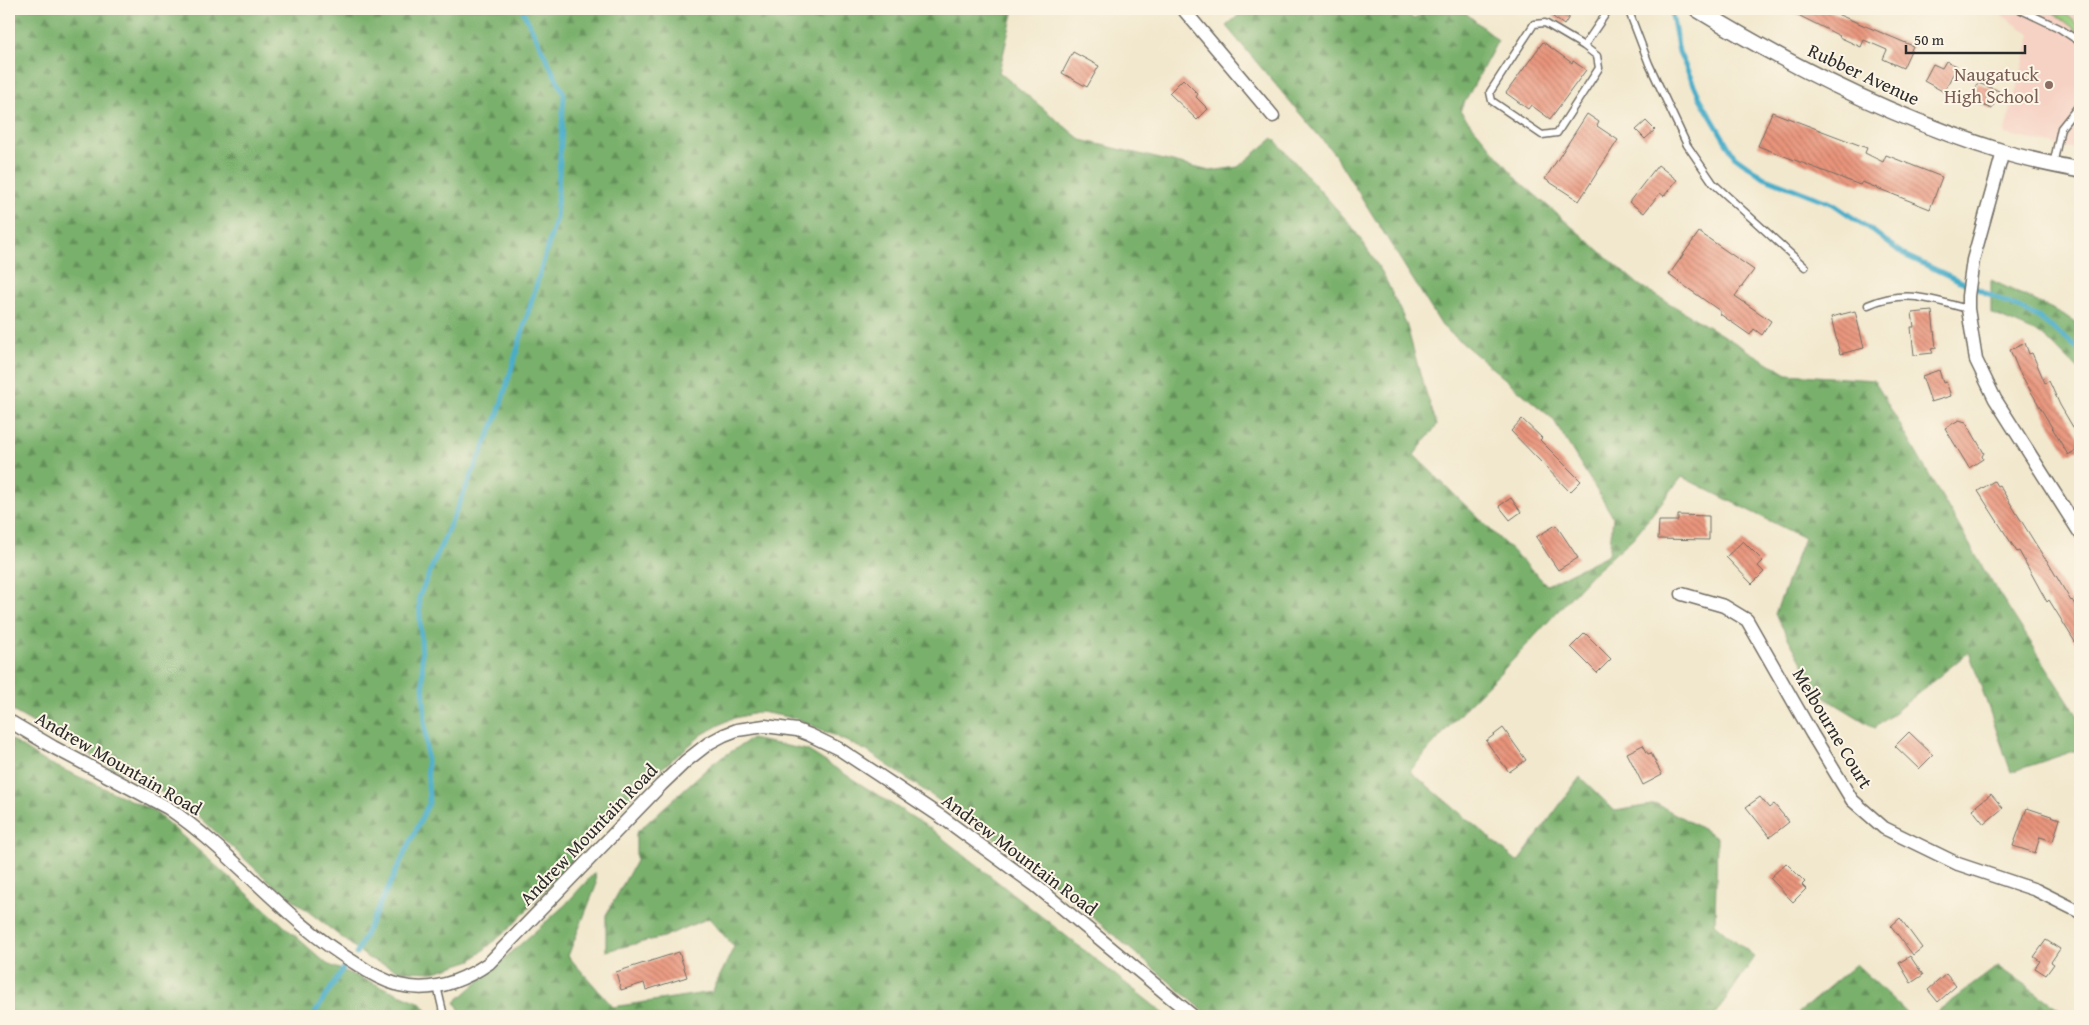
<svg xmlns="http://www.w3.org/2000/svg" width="2089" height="1025" font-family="'Gentium Book Plus',serif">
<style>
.built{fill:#f6d2c4}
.green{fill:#97cc7d;stroke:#617c54}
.forest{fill:url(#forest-firs);stroke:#526e4c}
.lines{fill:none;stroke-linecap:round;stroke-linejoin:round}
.stream{stroke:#49adc9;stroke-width:5}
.building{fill:url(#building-back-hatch)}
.service-casing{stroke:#716d64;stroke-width:9}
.minor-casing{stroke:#716d64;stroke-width:15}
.tertiary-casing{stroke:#716d64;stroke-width:18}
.service{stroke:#fff;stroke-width:6}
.minor{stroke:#fff;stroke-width:12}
.tertiary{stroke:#fff;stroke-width:15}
.education-dot{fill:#8d6e63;stroke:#fcf5e5;stroke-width:2}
.labels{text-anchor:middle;stroke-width:4;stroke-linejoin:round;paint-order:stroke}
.street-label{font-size:19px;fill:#2b2b2b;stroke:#fcf5e5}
.education-label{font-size:19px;fill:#785e54;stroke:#fcf5e5;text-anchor:end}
</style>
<defs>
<pattern id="forest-firs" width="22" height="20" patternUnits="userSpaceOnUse" patternTransform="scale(1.25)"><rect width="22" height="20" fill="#79b06c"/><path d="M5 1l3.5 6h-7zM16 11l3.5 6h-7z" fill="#638f59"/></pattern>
<pattern id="building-back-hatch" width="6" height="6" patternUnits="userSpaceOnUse" patternTransform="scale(1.25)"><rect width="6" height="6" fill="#e9947b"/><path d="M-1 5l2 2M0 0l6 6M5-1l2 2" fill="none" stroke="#bd7965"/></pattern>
</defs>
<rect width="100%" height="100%" fill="#fcf5e5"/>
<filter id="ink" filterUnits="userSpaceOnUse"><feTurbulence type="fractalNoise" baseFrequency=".02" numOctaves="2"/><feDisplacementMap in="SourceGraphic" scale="10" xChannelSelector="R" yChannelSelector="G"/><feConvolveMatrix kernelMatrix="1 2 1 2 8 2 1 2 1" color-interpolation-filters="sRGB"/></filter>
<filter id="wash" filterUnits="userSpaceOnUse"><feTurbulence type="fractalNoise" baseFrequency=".0096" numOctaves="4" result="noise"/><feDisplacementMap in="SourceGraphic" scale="20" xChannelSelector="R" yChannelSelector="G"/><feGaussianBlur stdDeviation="1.12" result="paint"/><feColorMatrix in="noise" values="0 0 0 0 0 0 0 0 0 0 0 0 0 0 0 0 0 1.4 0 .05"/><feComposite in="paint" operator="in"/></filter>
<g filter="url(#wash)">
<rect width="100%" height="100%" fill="#f2e8ce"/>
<path class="built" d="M1987,9H2080V150L2004,134L2031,35L2003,16Z"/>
<path class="green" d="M2049,9C2063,9 2069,17 2080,26V33Z"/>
<path class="forest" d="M9,9H1014L999,72L1081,140L1210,171L1238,167L1273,138L1351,225L1382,272L1406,323L1420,374L1437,425L1414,455L1547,585L1609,554L1613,517L1553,419L1442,326L1335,155L1226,26L1246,9H1400L1414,19L1429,9H1461L1498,40L1460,111L1519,181L1639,285L1787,374L1874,380L1986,573L2080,719V749L2011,772L1969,652L1875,728L1819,694L1775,614L1804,538L1682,477L1633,538L1590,576L1512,661L1466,707L1410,771L1518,862L1580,777L1615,811L1657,804L1717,837L1715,924L1755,957L1715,1015L1716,1016H1210L1020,856L867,751L798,719L761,712L730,719L703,734L644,783L512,926L472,960L435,972L401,971L368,958L264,877L187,805L113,768L9,709Z
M1991,280L2063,314L2080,326V372L2044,336L1991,313Z
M9,738L40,759L154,811L327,964L421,1003L431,1016H9Z
M751,739L807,750L931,829L1167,1016H463L455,1002L565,905L595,872L596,886L568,956L613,1007L712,992L734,947L709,918L663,937L606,951V915L636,861V833L713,763Z
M1856,964L1910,1016H1795Z
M1998,966L2069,1016H1931Z"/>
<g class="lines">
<path class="stream" d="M1671,9L1679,52L1700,98L1734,156L1763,177L1833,204L1874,232L1904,255L2038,317L2080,350
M356,954L429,803L419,597L498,414L556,219L564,94L522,9
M313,1016L343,969"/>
</g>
<g id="blocks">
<path class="building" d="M1558,9H1574L1564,25L1553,17Z
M1786,9H1825L1913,46L1903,68L1883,59L1887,50L1864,40L1861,47L1839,37L1840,36Z
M1543,42L1572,63L1573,61L1586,70L1550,119L1531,105L1528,109L1506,93Z
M1073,52L1099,66L1087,87L1062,73Z
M1946,61L1957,66L1944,92L1924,81L1933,64L1942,68Z
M1183,79L1198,94L1196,97L1208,109L1197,120L1169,93Z
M1978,83L1999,91L1992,109L1971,100Z
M1772,112L1867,148L1865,153L1883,162L1886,155L1942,177L1930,209L1862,182L1860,185L1758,146Z
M1587,114L1599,122L1597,126L1618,140L1579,201L1545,179Z
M1646,121L1655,130L1645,139L1636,130Z
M1658,165L1677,180L1664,196L1660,193L1644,213L1629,202Z
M1699,232L1754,270L1735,296L1771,321L1762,335L1754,329L1750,335L1720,314V311L1669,275Z
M1855,311L1864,348L1840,354L1831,317Z
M1932,311L1936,348L1931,349L1933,353L1914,355L1911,327H1914L1912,313Z
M2025,343L2029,354L2032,353L2045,383L2049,381L2060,405L2080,439V448L2068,455L2019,371L2010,350Z
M1939,370L1943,383L1946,382L1951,396L1931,402L1922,376Z
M1522,419L1542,438L1540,440L1581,481L1570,492L1511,431Z
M1959,420L1966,422L1984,453L1982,456L1983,459L1969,468L1945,428Z
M1994,481L1997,486L1999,485L2045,559H2046L2071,601L2072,600L2075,605L2080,602V650L2049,600L2047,602L2019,551L2017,552L1978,491Z
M1511,498L1521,512L1510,520L1499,506Z
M1678,515L1709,516V540L1658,539L1659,521H1678Z
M1556,525L1578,558L1558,570L1536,537Z
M1743,541L1763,561L1758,566L1764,572L1752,584L1726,557Z
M1585,633L1611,659L1597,673L1571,647Z
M1503,728L1526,760L1509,772L1486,741Z
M1909,732L1933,755L1919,769L1895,746Z
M1643,745L1648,754L1651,753L1662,775L1643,785L1627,753Z
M1991,794L2003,808L1984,824L1972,809Z
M1760,797L1769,808L1774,804L1789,822L1770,837L1746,807Z
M2027,808L2060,819L2053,841L2040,837L2035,853L2013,846Z
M1786,863L1805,882L1802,885L1806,889L1793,902L1770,878Z
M1900,918L1922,948L1913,955L1891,926Z
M2046,940L2060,949L2051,962L2054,964L2046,975L2035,968L2040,961L2034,957Z
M679,952L687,977L646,990L644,983L621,990L616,972Z
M1910,956L1923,975L1911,983L1899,963Z
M1946,974L1956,986L1938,1002L1928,990Z"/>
</g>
</g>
<g filter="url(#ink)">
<use href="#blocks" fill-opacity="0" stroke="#716d64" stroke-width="1"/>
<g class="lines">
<defs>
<path id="service" d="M1628,9L1649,64L1687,145L1713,183L1805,267
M2019,9L2059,28L2080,42
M1715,18L1722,9
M1584,46L1597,56L1599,68L1557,133L1542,135L1492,101L1490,92L1534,24L1545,23L1584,46L1609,9
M2053,165L2061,128L2080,104
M1868,305C1905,289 1930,299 1968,309
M437,986L444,1016"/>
<path id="minor" d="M1183,9L1273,116
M2003,152L1973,260L1968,296V309L1976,360L1995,399L2080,533
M1682,594L1724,606L1747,620L1812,734L1852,800L1884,828L1958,864L2036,890L2080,912
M9,721L53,747L168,808C236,854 285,921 355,963C368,972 384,981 399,985C431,993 463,981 489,963L661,785L686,761L709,743L724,735L737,730L765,726L797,730L810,735L839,749L877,774L943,818L1036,886L1193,1016"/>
<path id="tertiary" d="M1697,9C1792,67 1896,119 2003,152C2028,160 2054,165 2080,170"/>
</defs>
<use href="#service" class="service-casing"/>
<use href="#minor" class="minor-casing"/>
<use href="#tertiary" class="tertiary-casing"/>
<use href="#service" class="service"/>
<use href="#minor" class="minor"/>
<use href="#tertiary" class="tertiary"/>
</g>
</g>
<circle class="education-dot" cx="2049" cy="85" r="5"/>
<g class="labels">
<g class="street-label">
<text transform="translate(1864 74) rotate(25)" y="7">Rubber Avenue</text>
<text transform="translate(1833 728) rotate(59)" y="7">Melbourne Court</text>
<text transform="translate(119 763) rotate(30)" y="7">Andrew Mountain Road</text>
<text transform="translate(588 834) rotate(-46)" y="7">Andrew Mountain Road</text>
<text transform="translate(1020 854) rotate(37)" y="7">Andrew Mountain Road</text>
</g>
<g class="education-label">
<text x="2039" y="81">Naugatuck<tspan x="2039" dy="22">High School</tspan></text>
</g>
</g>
<rect width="2089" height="1025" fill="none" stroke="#fcf5e5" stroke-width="30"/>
<path d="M1906 45v8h119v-8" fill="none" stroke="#2b2b2b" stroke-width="2.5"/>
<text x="1914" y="45" font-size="15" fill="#2b2b2b" stroke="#fcf5e5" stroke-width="4" paint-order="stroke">50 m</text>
</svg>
